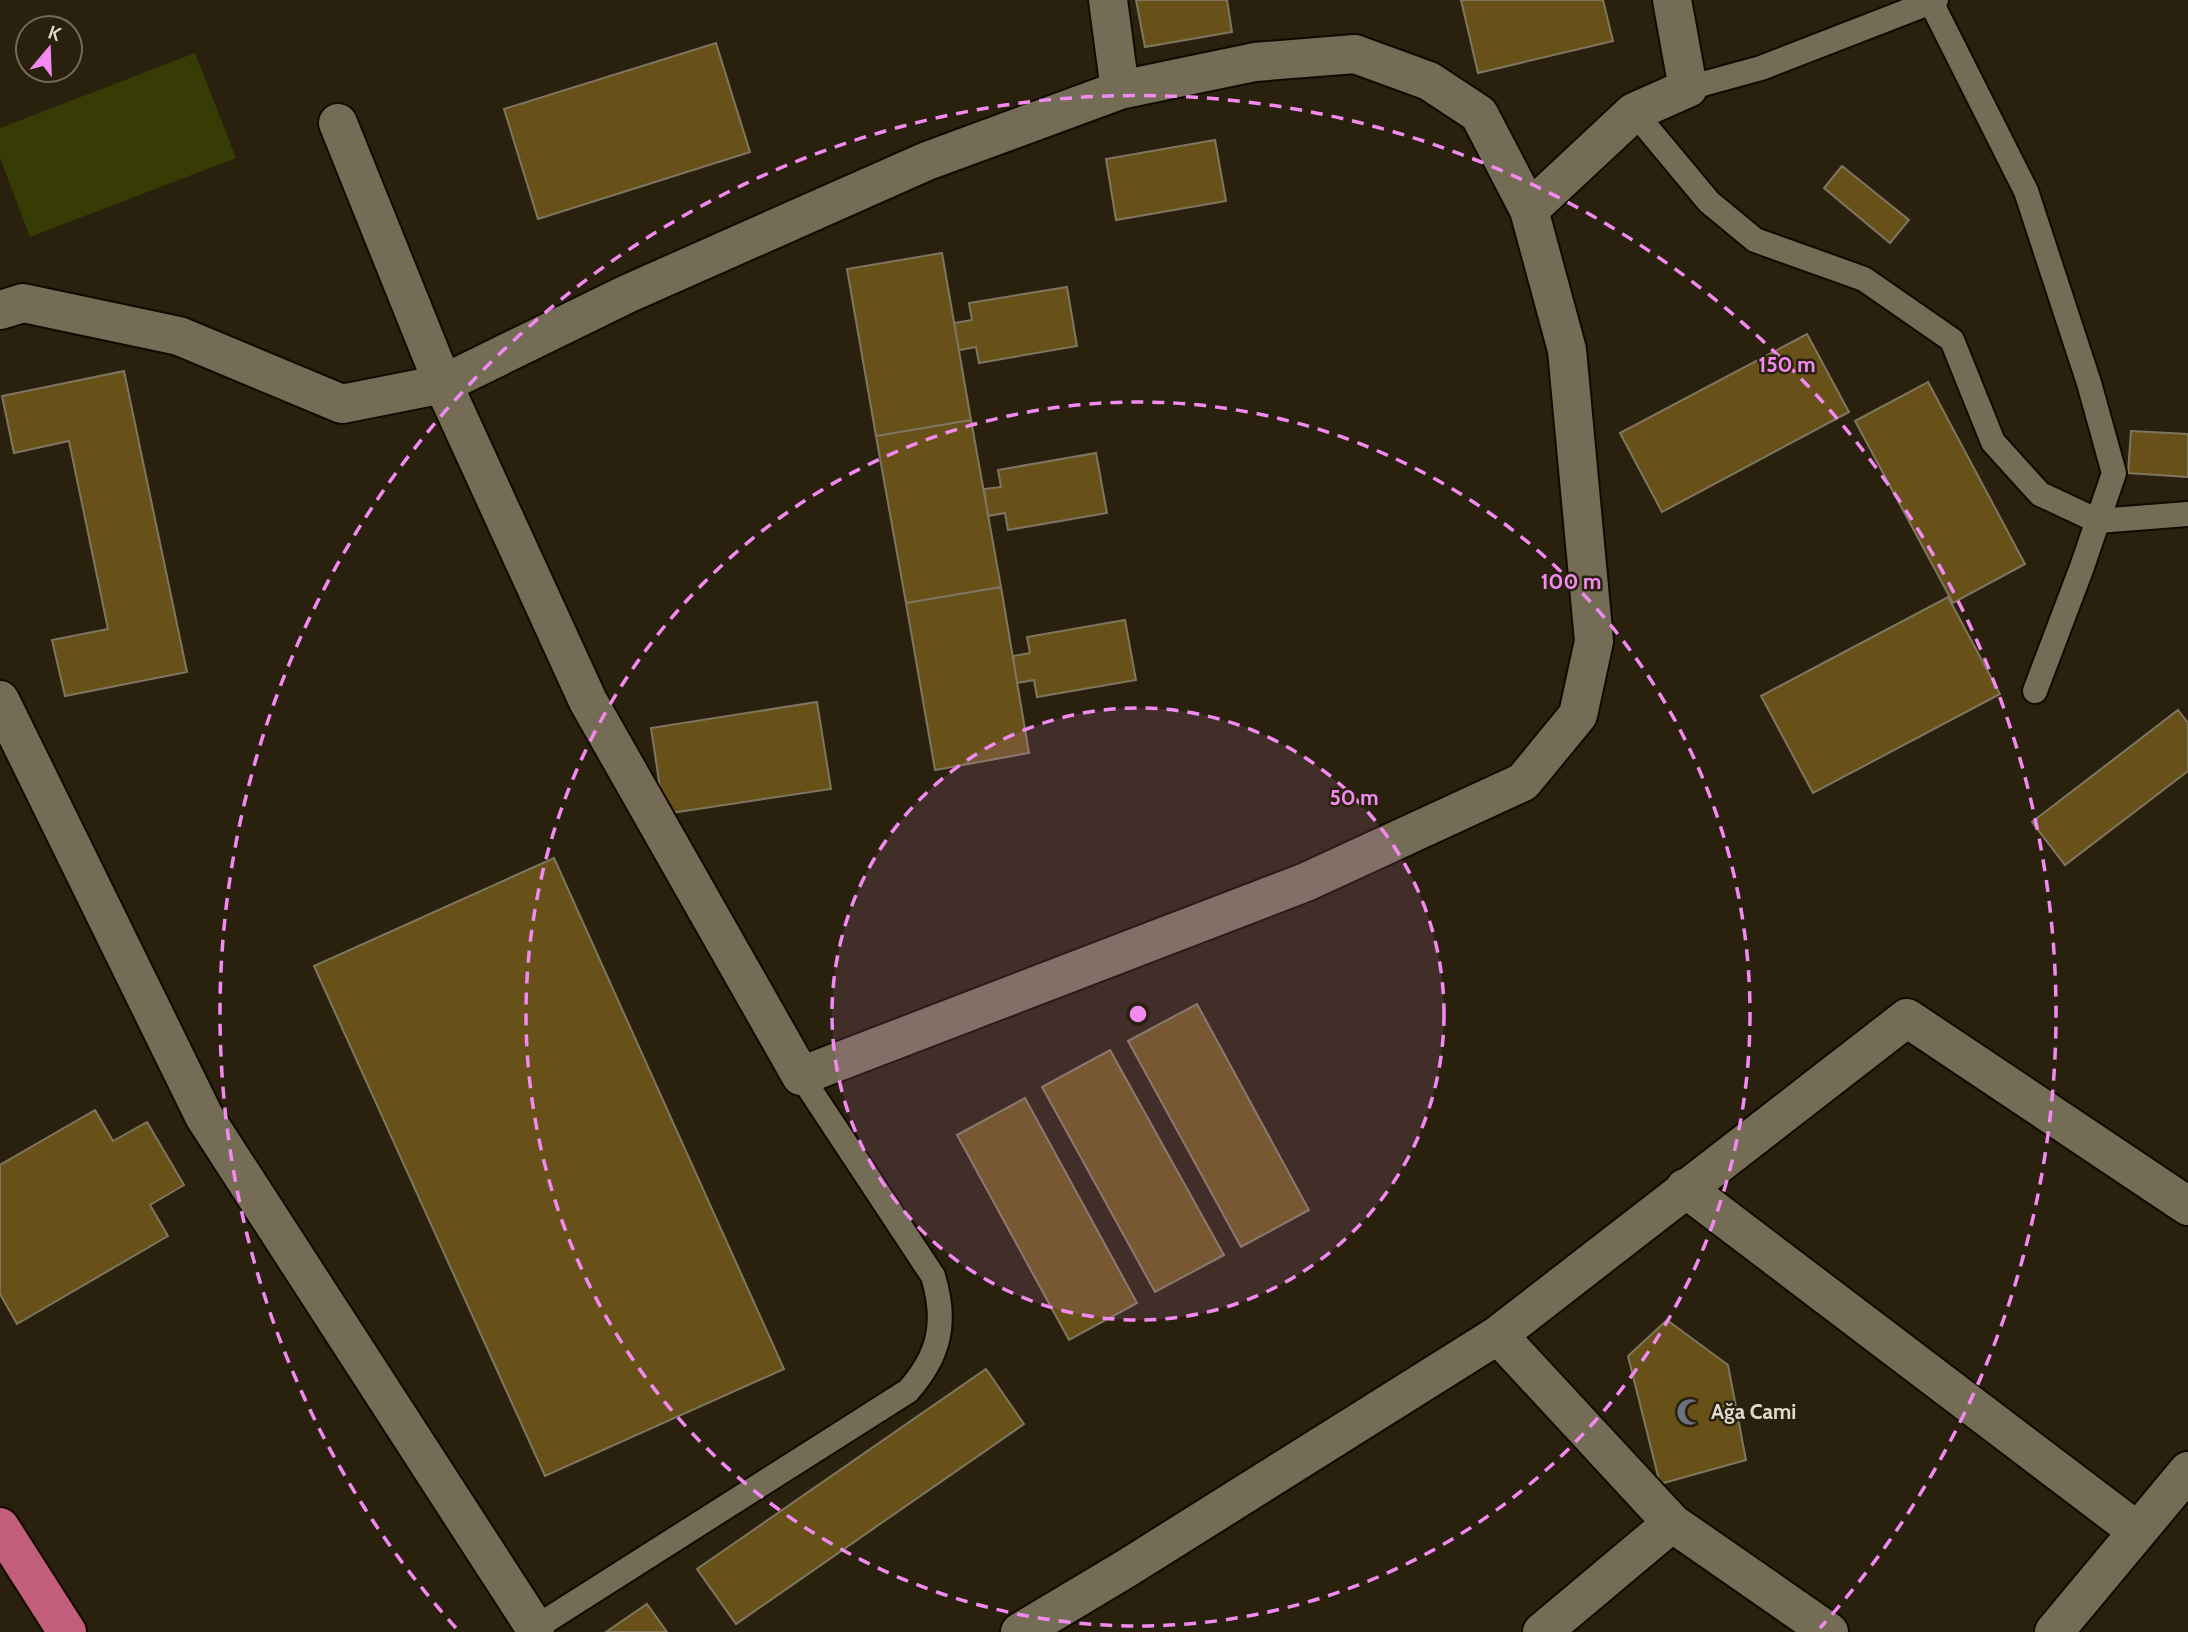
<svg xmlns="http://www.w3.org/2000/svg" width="2188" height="1632" font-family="Cabin,sans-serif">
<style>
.green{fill:#363c04}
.building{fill:#675119;stroke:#7f7660;stroke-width:2}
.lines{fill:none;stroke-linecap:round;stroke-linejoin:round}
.service-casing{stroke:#110a00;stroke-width:28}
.minor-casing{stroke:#110a00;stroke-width:42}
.trunk-casing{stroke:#110a00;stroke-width:42}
.service{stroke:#756c56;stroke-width:24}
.minor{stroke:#756c56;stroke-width:38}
.trunk{stroke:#c25e7c;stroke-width:38}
.ring{fill:none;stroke:#f38af1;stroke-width:3.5;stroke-dasharray:12 9}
.labels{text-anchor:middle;stroke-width:5;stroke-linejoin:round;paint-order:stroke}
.poi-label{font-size:21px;font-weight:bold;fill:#dfdace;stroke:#29210d;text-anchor:start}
.centre{fill:#f38af1;stroke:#29210d;stroke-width:3.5}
.ring-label{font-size:21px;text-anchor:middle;font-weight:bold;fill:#f38af1;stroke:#29210d;stroke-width:5;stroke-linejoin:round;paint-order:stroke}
</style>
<rect width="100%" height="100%" fill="#29210d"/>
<path class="green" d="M195,53L236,158L30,237L0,158V128Z"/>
<path class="building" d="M1136,0H1227L1232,32L1145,47Z
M1461,0H1603L1613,41L1478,73Z
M716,43L750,152L538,219L504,109Z
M1215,140L1226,201L1116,220L1106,159Z
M1842,166L1909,220L1890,243L1824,188Z
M942,253L971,420L876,436L847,269Z
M1067,287L1077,346L979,363L976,347L959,350L954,323L972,320L969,303Z
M1807,334L1849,412L1662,512L1620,433Z
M124,371L187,672L65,696L52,640L108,629L69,441L14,453L2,396Z
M1928,382L2025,564L1953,603L1855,421Z
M971,420L1001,587L906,603L876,436Z
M2131,431L2188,434V477L2128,473Z
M1096,453L1107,513L1008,530L1005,513L988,516L984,489L1001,487L998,470Z
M1001,587L1029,753L935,770L906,603Z
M1948,597L2000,694L1813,793L1761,696Z
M1125,620L1136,680L1037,697L1034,680L1017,683L1013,656L1030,653L1027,637Z
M817,702L831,789L664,814L651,728Z
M2178,710L2188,723V771L2065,865L2032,822Z
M554,858L784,1369L545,1476L314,966Z
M1197,1004L1309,1210L1241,1247L1128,1041Z
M1110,1050L1224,1255L1155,1292L1042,1087Z
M1025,1098L1137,1303L1069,1340L957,1135Z
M95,1110L113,1141L147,1122L184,1185L150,1205L168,1236L17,1324L0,1294V1165Z
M1667,1320L1728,1365L1746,1460L1660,1484L1628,1356Z
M986,1369L1024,1424L736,1624L697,1569Z
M647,1604L667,1632H606Z"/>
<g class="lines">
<defs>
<path id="service" d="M1930,0L2026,191L2089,383L2114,473L2082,567L2035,691
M1688,88L1761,68L1936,0
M1634,112L1709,202L1755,240L1864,279L1952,340L1993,442L2040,494L2098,521L2188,514
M535,1628L908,1391C940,1355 947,1322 933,1276L801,1076"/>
<path id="minor" d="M1108,0L1120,90
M1529,210L1634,112L1688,88L1672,0
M0,310L23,303L179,336L342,404L443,384L627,294L927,161L1120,90L1255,62L1355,54L1429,81L1479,114L1529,210L1567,350L1594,641L1578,715L1523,782L1306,882L801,1076L588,701L443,384L338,123
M0,700L204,1116L535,1628
M1685,1188L2137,1531
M1498,1335L1672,1523L1829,1632
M1020,1632L1127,1568L1498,1335L1907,1018L2188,1206
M1542,1632L1672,1523
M2054,1632L2188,1471"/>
<path id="trunk" d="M0,1527L67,1632"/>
</defs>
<use href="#service" class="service-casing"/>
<use href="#minor" class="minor-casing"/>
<use href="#trunk" class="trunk-casing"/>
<use href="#service" class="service"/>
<use href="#minor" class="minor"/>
<use href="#trunk" class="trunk"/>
</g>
<circle cx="1138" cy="1014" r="306" fill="#f38af1" fill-opacity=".12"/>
<g class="ring">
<circle cx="1138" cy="1014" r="306"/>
<circle cx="1138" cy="1014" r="612"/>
<path d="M456 1628A918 918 0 1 1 1820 1628"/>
</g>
<defs>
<symbol id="mosque-bare" viewBox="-9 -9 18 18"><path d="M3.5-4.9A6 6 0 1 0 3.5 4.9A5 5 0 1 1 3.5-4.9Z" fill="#6b7280" stroke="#29210d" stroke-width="2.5" paint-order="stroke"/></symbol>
</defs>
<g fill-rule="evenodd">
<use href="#mosque-bare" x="1671" y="1393" width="38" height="38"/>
</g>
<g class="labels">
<g class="poi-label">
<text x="1711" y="1419">Ağa Cami</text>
</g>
</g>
<circle cx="1138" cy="1014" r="10" class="centre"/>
<g class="ring-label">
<text x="1787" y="372">150 m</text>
<text x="1571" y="589">100 m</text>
<text x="1354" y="805">50 m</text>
</g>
<g transform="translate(49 49) rotate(19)"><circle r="33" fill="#29210d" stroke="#726b5a" stroke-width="2"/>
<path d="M0-5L12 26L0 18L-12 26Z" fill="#f38af1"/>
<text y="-10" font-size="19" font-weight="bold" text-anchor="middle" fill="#dfdace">K</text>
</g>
</svg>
